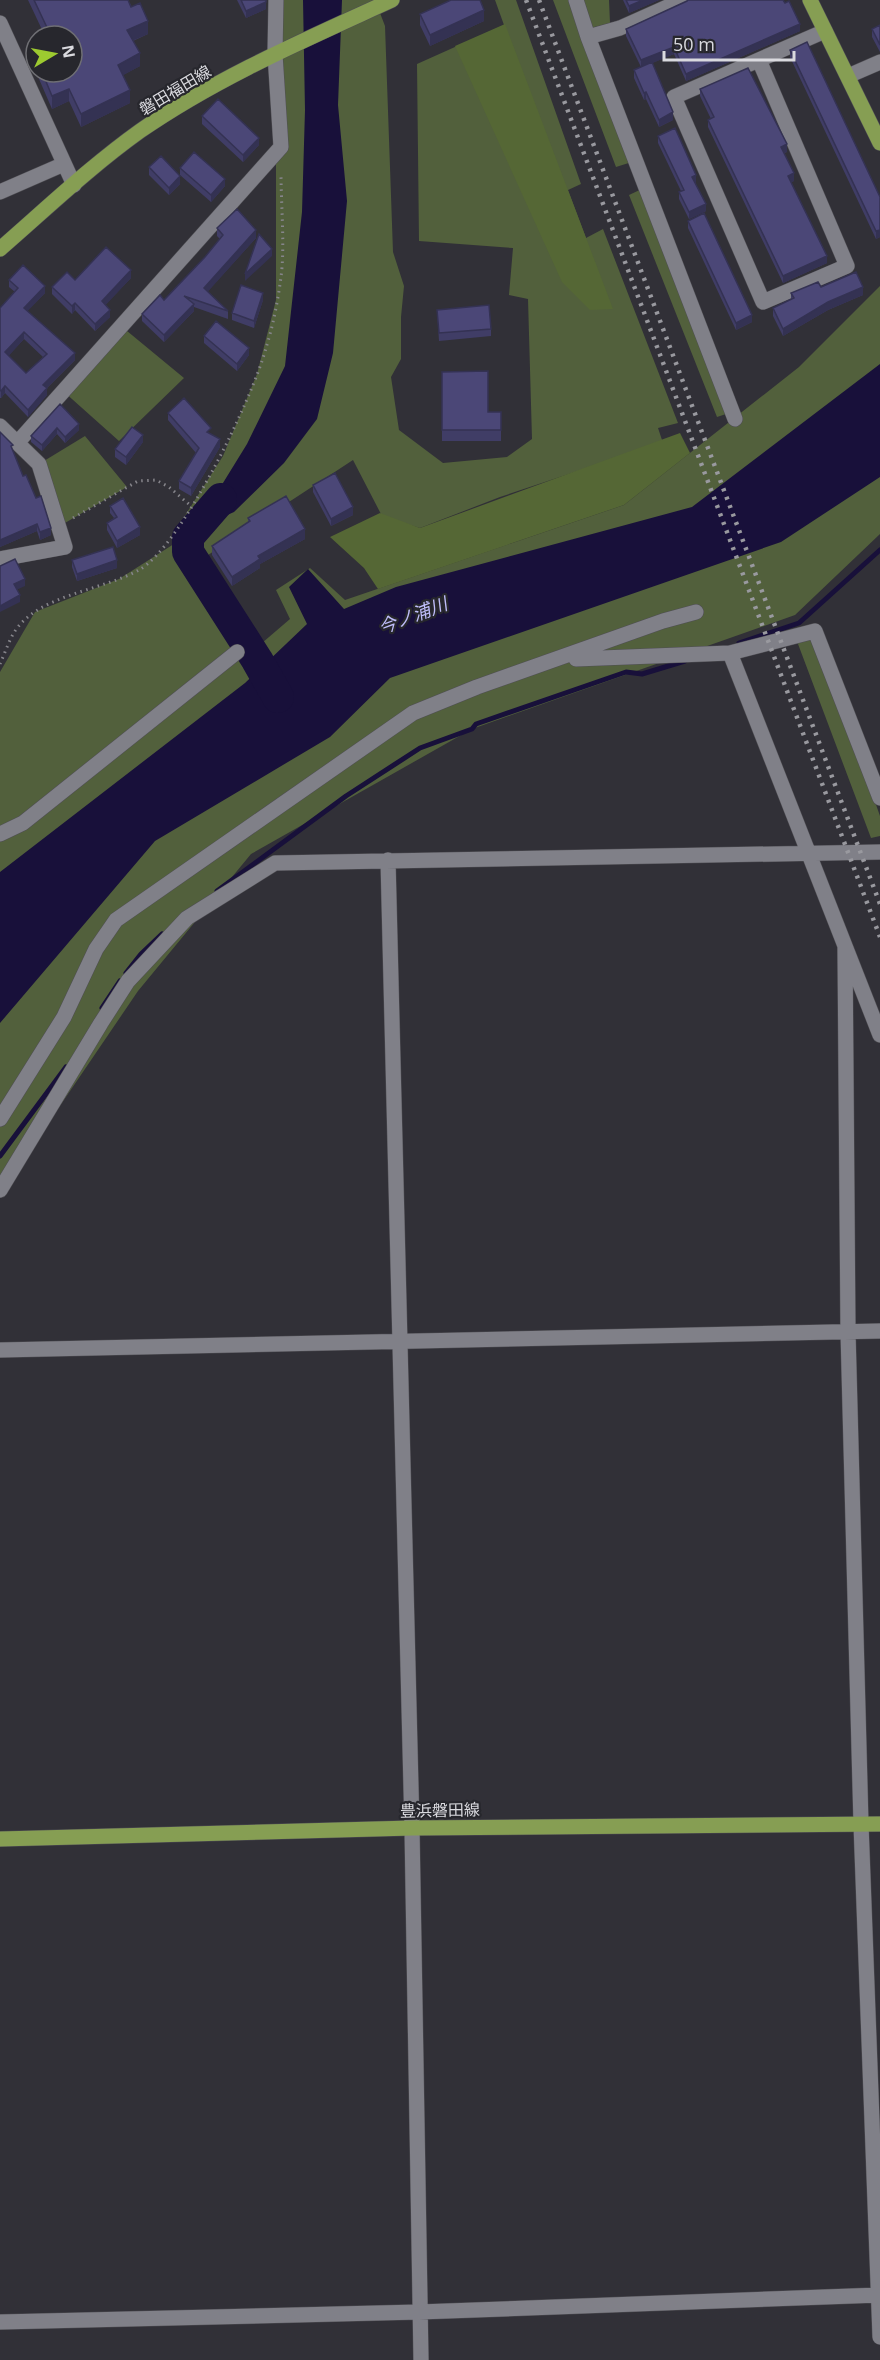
<svg xmlns="http://www.w3.org/2000/svg" width="880" height="2360" font-family="'Open Sans','Noto Sans JP',sans-serif">
<style>
.green{fill:#52603c}
.forest{fill:#556735}
.water{fill:#18103a}
.lines{fill:none;stroke-linecap:round;stroke-linejoin:round}
.stream{stroke:#18103a;stroke-width:5}
.river{stroke:#18103a;stroke-width:32}
.minor-casing{stroke:#4f4e54;stroke-width:16}
.major-casing{stroke:#4f4e54;stroke-width:16}
.path{stroke:#86858b;stroke-width:3;stroke-dasharray:1.5 4.5;stroke-linecap:butt}
.minor{stroke:#808088;stroke-width:15}
.major{stroke:#869e53;stroke-width:15}
.rail{stroke:#99999f;stroke-width:4.5;stroke-dasharray:3 6;stroke-linecap:butt}
.wall{fill:#403d66;fill-rule:evenodd}
.shaded-wall{fill:#343253}
.building{fill:#4b4777;stroke:#343253;stroke-width:1.5;fill-rule:evenodd}
.labels{text-anchor:middle;stroke-width:4.5;stroke-linejoin:round;paint-order:stroke}
.street-label{font-size:16px;fill:#dadadf;stroke:#27272d}
.water-label{font-size:18px;font-style:italic;fill:#bfbdfa;stroke:#27272d}
</style>
<rect width="100%" height="100%" fill="#313037"/>
<path class="green" d="M276,0H375L385,26L393,252L404,286L401,317V359L391,377L399,430L443,463L507,457L532,439L528,299L509,295L513,248L419,241L417,64L504,25L495,0H516L581,184L568,190L586,238L603,229L678,423L658,428L662,440L650,447L500,497L420,528L382,516L353,460L205,557L262,643L290,619L276,590L310,568L345,600L624,505L799,367L880,286V534L795,615L472,729L251,854L138,991L0,1194V672L35,612L119,579L177,542V535L186,514L223,456L257,374L276,300Z
M553,0H570L635,161L616,167Z
M580,0H609L610,23L591,28Z
M646,187L732,412L717,417L629,195Z
M121,326L184,378L119,441L63,391Z
M85,436L127,487L58,527L39,464Z
M815,631L880,816V836L871,838L795,636Z"/>
<path class="forest" d="M505,24L613,309L590,310L562,282L455,46Z
M680,433L690,453L624,505L378,589L364,568L330,537L380,513L420,528Z"/>
<path class="water" d="M303,0H342L338,105L347,201L333,353L317,419L284,463L234,512L194,530L247,444L285,366L302,212L305,110Z
M880,364V477L781,542L390,678L330,737L155,841L0,1023V872L245,683L307,624L289,587L308,569L344,609L396,587L692,507Z"/>
<g class="lines">
<path class="stream" d="M739,643L799,623L880,550
M217,891L346,796L420,748L472,729L476,724L626,672L642,674L685,661
M126,973L141,954L162,934
M102,1008L120,981
M0,1156L66,1067"/>
<path class="river" d="M221,499L188,537V552L257,660L278,697"/>
<defs>
<path id="minor" d="M576,0L588,37L735,419
M0,23L74,185
M588,37L620,28L683,0
M759,60L847,266L763,302L674,97L825,31
M848,76L880,62
M0,192L64,164
M0,426L39,464L65,547L0,559
M18,442L281,147L275,54L276,0
M730,653L815,631L880,798
M576,659L730,653L880,1035
M0,834L23,823L237,652
M388,860L412,1828L421,2360
M845,946L848,1332L861,1824L880,2337
M0,1119L64,1017L96,949L116,920L413,713L477,687L663,621L696,612
M0,1190L101,1023L128,981L187,918L275,863L880,852
M0,1350L880,1331
M0,2322L419,2312L880,2295"/>
<path id="major" d="M810,0L880,143
M0,249C46,209 91,166 140,131C218,77 307,39 392,0
M0,1839L412,1828L880,1824"/>
</defs>
<use href="#minor" class="minor-casing"/>
<use href="#major" class="major-casing"/>
<path class="path" d="M73,518L138,481L156,480L169,487L191,506
M0,664C5,653 9,640 15,631C40,594 101,591 139,570C182,546 253,397 266,348C273,326 278,300 281,277C285,247 281,205 281,173"/>
<use href="#minor" class="minor"/>
<use href="#major" class="major"/>
<path class="rail" d="M526,0L880,937
M539,0L880,904"/>
</g>
<path class="wall" d="M28,0H128L148,34L133,41L140,66L123,75L130,103L81,127L69,101L52,109L36,72H72V36H45Z
M237,0H266V9L246,18Z
M623,0H659L629,13Z
M687,1L800,31L686,81L674,54L652,63L673,120L659,127L646,99L644,100L634,78V70L641,67L626,36V29Z
M420,14L484,21L430,46L420,25Z
M880,25V52L872,37V29Z
M36,50V72L33,64V52Z
M790,50L880,197V237L876,239L790,57Z
M700,89L787,152L784,153L794,181L791,182L827,263L783,283L708,127V120L711,119L700,96Z
M202,116L259,145L243,162L202,124Z
M658,136L696,183H695L706,211L689,219L679,199V192L681,191L658,143Z
M149,167L180,184L169,195L149,175Z
M180,168L225,186L211,202L180,175Z
M688,221L752,322L736,330L688,228Z
M217,228L256,238L207,292L228,311V319L194,307V311L164,342L142,321V314L164,300L205,257L220,239L217,236Z
M131,278L105,305L110,317L95,331L75,310L72,314L52,294V287L75,280Z
M9,280L45,293L27,311L75,360L47,388V395L28,417L5,393L1,398H0V308L15,292L9,287ZM24,339L43,357L26,373L8,356Z
M821,287L863,295L828,310L783,336L773,316V308L791,299V293Z
M263,300L254,328L232,320V313Z
M437,310L491,329V336L439,341Z
M204,336L249,355L237,371L204,343Z
M442,372L488,412H501V441H442Z
M60,404L79,430L65,443L57,434L42,451L31,442V436Z
M168,413L211,434L220,447L191,496L179,489V481L196,453L168,420Z
M0,432L13,451L23,476L51,535L40,540L37,531L0,547Z
M143,442L126,465L115,457V449Z
M313,485L353,515L331,526L313,492Z
M110,506L140,535L117,548L107,530V523L114,518L110,513Z
M248,518L305,539L260,564V568L232,586L212,555V546L248,522Z
M72,560L117,568L77,581L72,567Z"/>
<path class="shaded-wall" d="M643,0H659L629,13V6Z
M266,2V9L246,18V11Z
M484,10V21L430,46V35Z
M148,21V34L127,43V30Z
M800,24V31L686,81V74Z
M674,47V54L641,68V60Z
M140,53V66L118,78V65Z
M69,89V101L52,109V96Z
M130,90V103L81,127V114Z
M646,92V99L644,100V93Z
M673,112V120L659,127V120Z
M259,138V145L243,162V155Z
M787,144V152L781,154V147Z
M794,173V181L788,184V176Z
M696,175V183L692,185V177Z
M180,176V184L169,195V188Z
M225,179V186L211,202V195Z
M706,204V211L689,219V212Z
M256,230V238L204,296V288Z
M880,230V237L876,239V231Z
M272,249V256L245,281V274Z
M827,256V263L783,283V276Z
M131,270V278L102,309V301Z
M45,286V293L24,315V308Z
M863,287V295L828,310L783,336V329L828,302Z
M263,293V300L254,328V321Z
M75,303V310L72,314V306Z
M194,304V311L164,342V335Z
M110,310V317L95,331V324Z
M752,315V322L736,330V323Z
M24,332V339L5,360V352Z
M249,348V355L237,371V364Z
M75,353V360L47,388V395L28,417V410L43,385Z
M5,386V393L1,398V391Z
M79,424V430L65,443V437Z
M57,428V434L42,451V445Z
M143,435V442L126,465V457Z
M220,439V447L191,496V488Z
M353,507V515L331,526V519Z
M37,524V531L0,547V540Z
M140,527V535L117,548V541Z
M51,528V535L40,540V532Z
M305,529V539L260,564V568L232,586V577L258,556Z
M117,560V568L77,581V574Z
M25,579V586L14,591V584Z
M20,595V602L0,612V606Z"/>
<path class="building" d="M34,0H128L131,7L140,3L148,21L127,30L140,53L118,65L130,90L81,114L69,89L52,96L42,72H72V36H51Z
M241,0H266V2L246,11Z
M451,0H480L484,10L430,35L420,14Z
M626,0H643L629,6Z
M688,0H783L785,3L789,1L800,24L686,74L674,47L641,60L626,29L687,1Z
M880,25V45L872,29Z
M807,42L880,197V230L876,231L790,50Z
M36,50V59L33,52Z
M652,62L673,112L659,120L646,92L644,93L634,70Z
M748,68L787,144L781,147L794,173L788,176L827,256L783,276L708,120L714,117L700,89Z
M218,99L259,138L243,155L202,116Z
M675,128L696,175L692,177L706,204L689,212L679,192L684,190L658,136Z
M194,152L225,179L211,195L180,168Z
M161,156L180,176L169,188L149,167Z
M237,209L256,230L204,288L228,311L184,296L194,304L164,335L142,314L160,295L164,300L205,257L223,235L217,228Z
M704,213L752,315L736,323L688,221Z
M259,234L272,249L245,274Z
M106,247L131,270L102,301L110,310L95,324L75,303L72,306L52,287L67,272L75,280Z
M23,265L45,286L24,308L75,353L43,385L47,388L28,410L5,386L1,391L0,390V308L18,288L9,280ZM24,332L47,354L26,373L5,352Z
M856,272L863,287L828,302L783,329L773,308L794,298L791,293L818,282L821,287Z
M241,285L263,293L254,321L232,313Z
M489,305L491,329L439,333L437,310Z
M216,321L249,348L237,364L204,336Z
M488,371V412H501V430H442V372Z
M184,398L211,428L207,432L220,439L191,488L179,481L199,448L168,413Z
M60,404L79,424L65,437L57,428L42,445L31,436Z
M132,427L143,435L126,457L115,449Z
M0,432L13,445L11,446L23,476L26,475L36,498L41,496L51,528L40,532L37,524L0,540Z
M335,473L353,507L331,519L313,485Z
M286,496L305,529L258,556L260,559L232,577L212,546L250,521L248,518Z
M123,498L140,527L117,541L107,523L117,517L110,506Z
M113,547L117,560L77,574L72,560Z
M15,559L25,579L14,584L20,595L0,606V566Z"/>
<g class="labels">
<g class="street-label">
<text transform="translate(175 90) rotate(-31)" y="6">磐田福田線</text>
<text transform="translate(440 1810) rotate(-1)" y="6">豊浜磐田線</text>
</g>
<g class="water-label">
<text transform="translate(413 616) rotate(-21)" y="6">今ノ浦川</text>
</g>
</g>
<g transform="translate(54 54) rotate(80)"><circle r="28" fill="#27272d" stroke="#6f6f74" stroke-width="1.5"/>
<path d="M0-4.5L10 22L0 15L-10 22Z" fill="#9dca30"/>
<text y="-9" font-size="16" font-weight="bold" text-anchor="middle" fill="#dadadf">N</text>
</g>
<path d="M664 51v9h130v-9" fill="none" stroke="#dadadf" stroke-width="3"/>
<text x="673" y="51" font-size="18" fill="#dadadf" stroke="#27272d" stroke-width="4.5" paint-order="stroke">50 m</text>
</svg>
